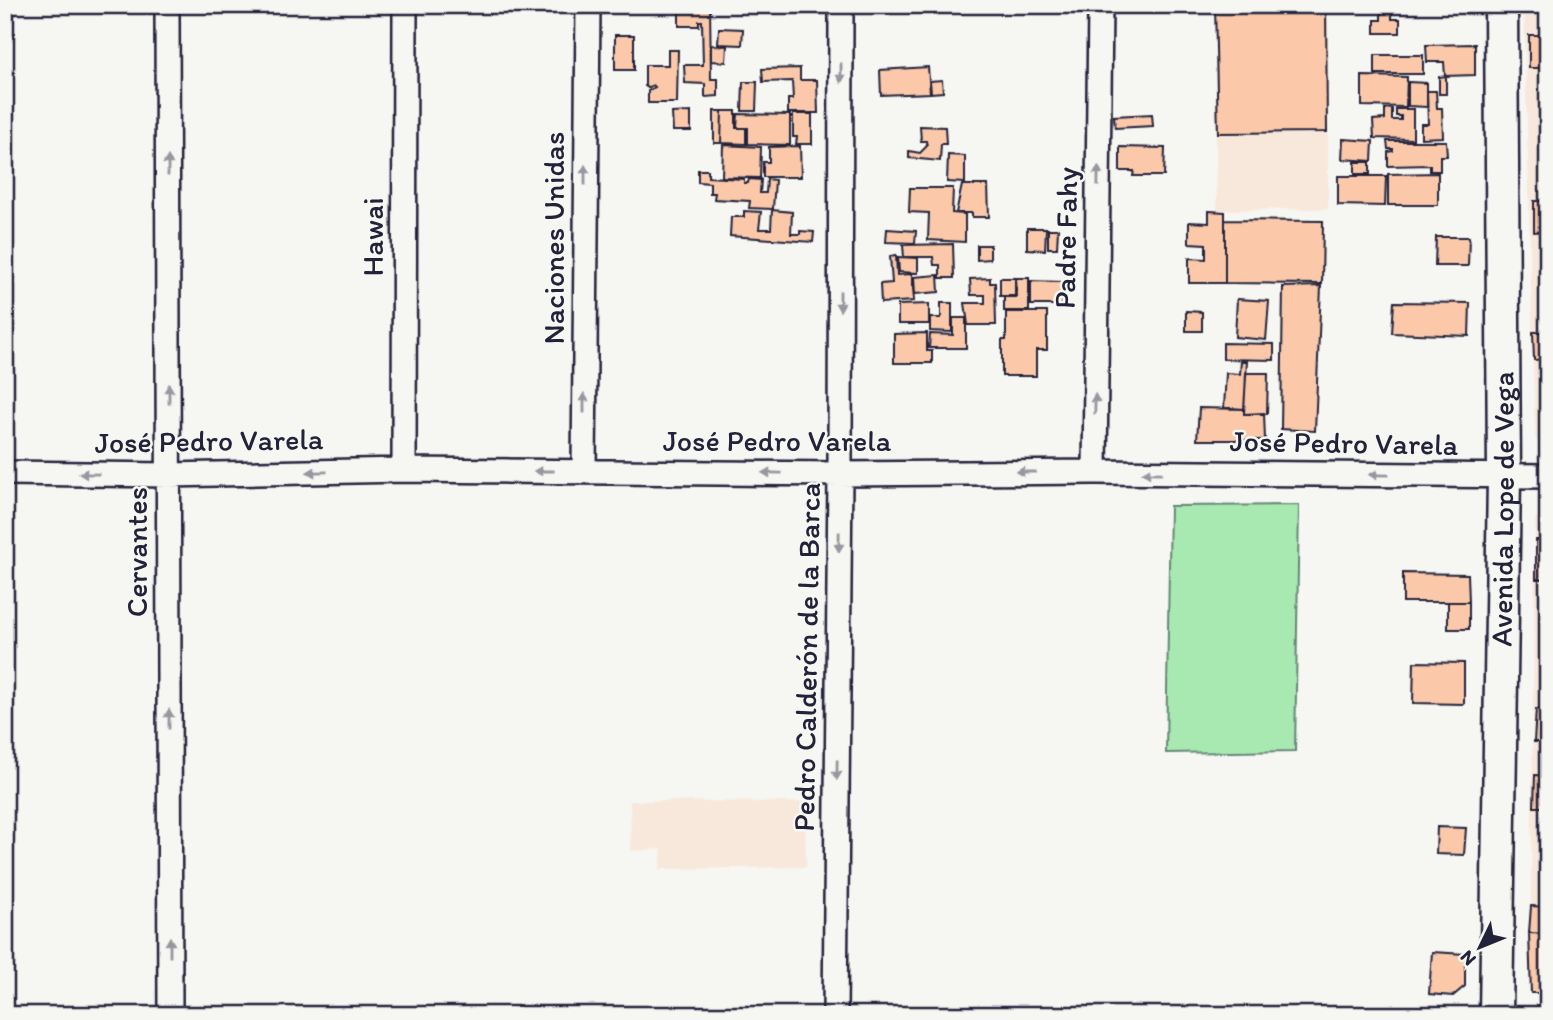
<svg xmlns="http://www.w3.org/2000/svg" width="1553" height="1020" font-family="Itim,sans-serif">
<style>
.built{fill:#f8e8dc}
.green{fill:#a8e9b2;stroke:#658676;stroke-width:2}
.building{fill:#fbc9aa;stroke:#22223b;stroke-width:2}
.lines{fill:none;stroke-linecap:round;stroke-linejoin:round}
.street-casing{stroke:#22223b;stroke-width:28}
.secondary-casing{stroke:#22223b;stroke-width:37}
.street{stroke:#f6f6f2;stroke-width:23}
.secondary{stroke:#f6f6f2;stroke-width:32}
.oneway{fill:#9797a0}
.labels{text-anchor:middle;stroke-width:5;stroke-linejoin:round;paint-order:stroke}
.street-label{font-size:30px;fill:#22223b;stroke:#f6f6f2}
</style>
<rect width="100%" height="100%" fill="#f6f6f2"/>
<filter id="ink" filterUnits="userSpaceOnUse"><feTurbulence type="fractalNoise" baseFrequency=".0143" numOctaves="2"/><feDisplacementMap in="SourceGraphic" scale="14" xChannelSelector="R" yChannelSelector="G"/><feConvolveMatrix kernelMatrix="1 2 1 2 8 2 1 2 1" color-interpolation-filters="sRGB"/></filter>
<g filter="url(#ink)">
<path class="built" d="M1214,5H1328V209L1217,210Z
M1524,5H1548V446L1541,445L1535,439Z
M1548,507V994H1534L1530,991L1535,519Z
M630,801L805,802L806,867L660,869L662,849L631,851Z"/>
<path class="green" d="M1299,505L1295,751L1166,753L1170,506Z"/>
<path class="building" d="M679,5H710L711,79H718V96L705,97V84L685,83L684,65H703L702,21H699V26H679Z
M1215,5H1326L1327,132L1218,133Z
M1381,8H1392V19H1400V33H1375V20H1381Z
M719,28L743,29L742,45L718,44Z
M615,35H634V70H615Z
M1529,35H1548V68H1529Z
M1475,44V75L1445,76L1444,62H1427L1426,45Z
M711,45L727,46L726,62L711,61Z
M668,50H678L677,103H648V91L655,87L653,85L648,88L645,86V65H668Z
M1375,55H1423V74H1375Z
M928,67L930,93L881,95L880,70Z
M800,68V80H817L818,113H788V99H793L792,81L763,82L762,69Z
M1362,76L1407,77L1406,107L1362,106Z
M1446,76V94H1439V77Z
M942,80L943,92L931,93L930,81Z
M743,82H757L756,111H742Z
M1408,82L1427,83V107L1408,106Z
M1427,91H1436L1437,108H1442L1443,137L1421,138V124H1428Z
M1385,108L1392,109V120H1401V116H1396V109H1413V139L1374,138L1373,120L1385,119Z
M714,111H722L721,143H714Z
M722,111H736V128H746V144L721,143Z
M691,112V131H673L672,113Z
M738,114L790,115V145L748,144V128H737Z
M793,114H812V144H796L797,137H793Z
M1152,114L1153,126L1115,128L1114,116Z
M920,126L945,127L946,144H941L940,161L909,158V151L920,153L927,146L926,141H921Z
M1343,139L1373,141L1372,161L1342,159Z
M1387,141H1446L1447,156H1440V171H1430V165L1388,166V152L1393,151V149H1388Z
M723,145L761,147L760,178L722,177Z
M800,146L801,177H763V162H769V147Z
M1120,147L1165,148L1164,176H1133L1134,171H1120Z
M948,155L965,156V183L947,182Z
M1355,162H1370V174H1355Z
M698,170H708V177L744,179V183H748L749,179L761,180L760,193H766L767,179L775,180L773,209L749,208L750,201L714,199L715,193H710V183L698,182Z
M1438,173V205H1388V174Z
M1338,176H1386L1385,206L1338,205Z
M962,185H988L989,217H972V213H956Z
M910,188H953L952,213L965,214V242L928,240L929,213L909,212Z
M1534,201H1548V231L1534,232Z
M772,210L792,212L791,234H800V231L814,232L813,242L730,236L731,217H744V211L761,212L759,229H771Z
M1209,211L1225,212V283H1189V258L1206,259V244L1189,243V222L1209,223Z
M1225,220L1323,221L1322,284L1225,283Z
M1027,228H1046L1045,250L1027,249Z
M887,229L916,231L915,243L886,242Z
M1048,229H1058L1057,248H1048Z
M1436,237H1469L1468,266H1435Z
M953,244L954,278H940V265H934L933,257H904L903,245Z
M977,245H990V259L977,260Z
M896,255L897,275L912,274L914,301L881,303L880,284L892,283L890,256Z
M898,257L918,258V273L899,272Z
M938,275L939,292L915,294L914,277Z
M990,278V283H995L996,325H968L965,303H985V295H971L970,279Z
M1000,278H1015V296H1000Z
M1016,278H1029V311H1004V297H1017Z
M1031,281L1063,282V305H1031Z
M1321,286L1315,431L1281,429L1283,287Z
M1237,299L1269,301L1266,340L1235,337Z
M1394,302L1470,303L1469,336L1392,333Z
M941,303H952V332L930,331V318H941Z
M929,304V324H898V305Z
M1186,311L1202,312V331H1186Z
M1006,312H1047V350H1036V376H1002V340H1006Z
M953,318H966V348H929L930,334L953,335Z
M1533,332H1548V359L1534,360Z
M927,333V351H932V363H894V334Z
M1223,343L1274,344V360L1223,359Z
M1241,361H1247L1244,409L1224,408L1226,373L1240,374Z
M1246,373H1268L1267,414H1244Z
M1199,408L1244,409V414L1264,413L1265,440H1197Z
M1536,540H1548V579H1536Z
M1403,573L1468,574L1469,602H1403Z
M1448,602H1469V629H1448Z
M1414,662L1464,663V704L1413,703Z
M1536,709H1548V742H1534Z
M1535,775L1548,776V807H1534Z
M1437,827L1466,828L1464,855L1436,854Z
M1531,906L1548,907V934L1529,933Z
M1529,933L1548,934V993H1531Z
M1432,952L1465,954V986L1453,996L1429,994Z"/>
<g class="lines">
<defs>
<path id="street" d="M167,5L170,1015
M404,470L405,5
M584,471L588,5
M1095,472L1100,5
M5,473L169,475L404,470L840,474L1095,472L1548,476
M835,1015L840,474L841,5"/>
<g id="secondary">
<path id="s1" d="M1496,1015L1504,477L1501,5"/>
</g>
</defs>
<use href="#street" class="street-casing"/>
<use href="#secondary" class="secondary-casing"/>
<use href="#street" class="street"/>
<use href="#secondary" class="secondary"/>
</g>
<defs><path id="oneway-solid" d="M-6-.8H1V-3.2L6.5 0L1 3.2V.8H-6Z" transform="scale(1.75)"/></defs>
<g class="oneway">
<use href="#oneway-solid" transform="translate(841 73) rotate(90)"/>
<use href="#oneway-solid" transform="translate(168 166) rotate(-90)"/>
<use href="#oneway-solid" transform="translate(585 175) rotate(-90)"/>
<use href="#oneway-solid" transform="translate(1098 176) rotate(-89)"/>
<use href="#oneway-solid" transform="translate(840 301) rotate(90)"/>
<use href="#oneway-solid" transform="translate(169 394) rotate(-90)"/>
<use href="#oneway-solid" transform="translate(584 403) rotate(-90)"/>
<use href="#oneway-solid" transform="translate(1095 404) rotate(-89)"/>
<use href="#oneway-solid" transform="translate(544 471) rotate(-180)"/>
<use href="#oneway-solid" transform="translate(317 472) rotate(179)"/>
<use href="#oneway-solid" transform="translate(1026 472) rotate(180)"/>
<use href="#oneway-solid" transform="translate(772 473) rotate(-179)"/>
<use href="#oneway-solid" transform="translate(1152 473) rotate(-179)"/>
<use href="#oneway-solid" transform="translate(89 474) rotate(-179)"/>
<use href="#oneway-solid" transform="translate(1379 475) rotate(-179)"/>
<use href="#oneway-solid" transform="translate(839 542) rotate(91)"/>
<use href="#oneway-solid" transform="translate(169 719) rotate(-90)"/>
<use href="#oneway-solid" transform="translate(837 770) rotate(91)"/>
<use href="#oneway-solid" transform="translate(170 947) rotate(-90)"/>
</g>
</g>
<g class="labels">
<g class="street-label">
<text transform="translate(373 237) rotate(-90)" y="10">Hawai</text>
<text transform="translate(554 238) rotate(-90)" y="10">Naciones Unidas</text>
<text transform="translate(1066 238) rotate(-89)" y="10">Padre Fahy</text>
<text transform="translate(209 441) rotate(-1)" y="10">José Pedro Varela</text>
<text x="777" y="451">José Pedro Varela</text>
<text transform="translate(1344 443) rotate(1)" y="10">José Pedro Varela</text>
<text dy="10" stroke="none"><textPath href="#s1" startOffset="506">Avenida Lope de Vega</textPath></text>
<text transform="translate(137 552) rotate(-90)" y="10">Cervantes</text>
<text transform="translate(807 657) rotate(-89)" y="10">Pedro Calderón de la Barca</text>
</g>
</g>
<rect width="1553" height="1020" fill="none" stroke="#f6f6f2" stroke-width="28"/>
<rect x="14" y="14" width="1525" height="992" fill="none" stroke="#22223b" stroke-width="2.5" filter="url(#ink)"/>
<g transform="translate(1480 947) rotate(227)" stroke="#f6f6f2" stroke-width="5" paint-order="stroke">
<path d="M0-5L12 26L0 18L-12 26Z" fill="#22223b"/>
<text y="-10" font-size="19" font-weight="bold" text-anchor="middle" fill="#22223b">N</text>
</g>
</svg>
